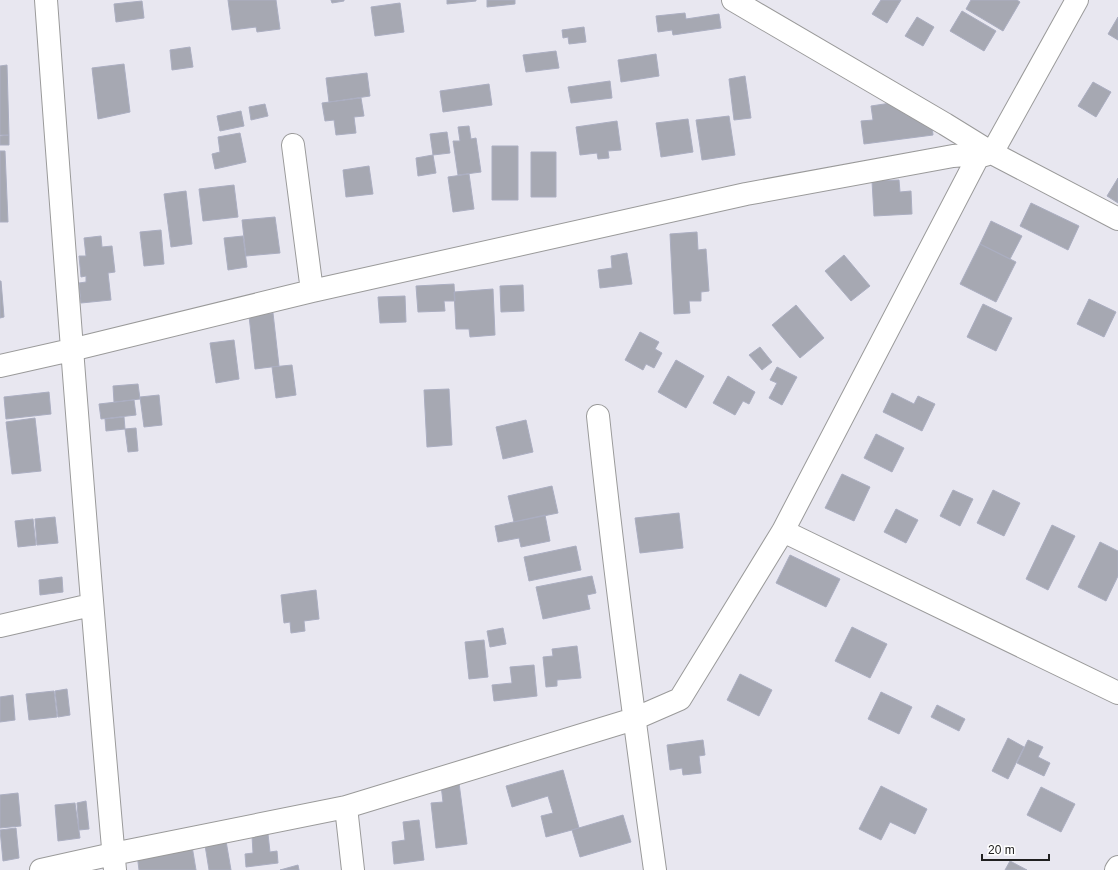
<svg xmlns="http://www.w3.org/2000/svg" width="1118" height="870" font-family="Arial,sans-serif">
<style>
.building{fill:#a6a8b2;stroke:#abaec1}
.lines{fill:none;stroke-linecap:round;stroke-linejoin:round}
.minor-casing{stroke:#9a9a9a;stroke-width:24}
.minor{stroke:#fff;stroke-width:22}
</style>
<rect width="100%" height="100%" fill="#e8e7f0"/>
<path class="building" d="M228,0H276L280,29L257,32L256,27L232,30Z
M331,0H344V1L332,3Z
M447,0H476V1L447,4Z
M487,0H515V4L487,7Z
M881,0H901L887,23L872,14Z
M971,0H1017L1020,2L1003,31L966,9Z
M142,1L144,18L116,22L114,4Z
M400,3L404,32L375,36L371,7Z
M962,11L996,31L984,51L950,31Z
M685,13L686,19L719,14L721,28L673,35L672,30L658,32L656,16Z
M917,17L934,27L923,46L905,36Z
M1118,17V40L1108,34Z
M584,27L586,42L569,44L568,37L563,38L562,30Z
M190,47L193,67L172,70L170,50Z
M556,51L559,68L526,72L523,55Z
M656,54L659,76L621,82L618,60Z
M124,64L130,112L98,119L92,68Z
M7,65L9,135H0V66Z
M367,73L370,96L329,102L326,78Z
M745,76L751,118L734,120L729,79Z
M610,81L612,98L571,103L568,87Z
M1093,82L1111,92L1096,117L1078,106Z
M489,84L492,105L443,112L440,91Z
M361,98L364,116L354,117L356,133L336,135L334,120L325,121L322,103Z
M904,101L906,115L919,113L931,117L933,135L864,144L861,121L873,120L871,106Z
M265,104L268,116L251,120L249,107Z
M241,111L244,126L220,131L217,116Z
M729,116L735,155L702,160L696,120Z
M688,119L693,152L661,157L656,123Z
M617,121L621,150L608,151L609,158L598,159L597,153L580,155L576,127Z
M469,126L471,139L476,138L481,172L458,175L453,141H460L458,127Z
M447,132L450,153L433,155L430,134Z
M240,133L246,162L215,169L212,154L220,152L218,137Z
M9,135V145H0V136Z
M492,146H518V200H492Z
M0,151H5L8,222H0Z
M531,152H556V197H531Z
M433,155L436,173L418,176L416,158Z
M369,166L373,194L346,197L343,170Z
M469,174L474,209L453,212L448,177Z
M1118,178V203L1107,196Z
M899,180L900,192L911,191L912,214L874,216L872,181Z
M234,185L238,217L203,221L199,189Z
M186,191L192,244L171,247L164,194Z
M1031,203L1079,226L1068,250L1020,226Z
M275,217L280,253L246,256L242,220Z
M991,221L1022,236L1010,259L980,244Z
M161,230L164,264L144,266L140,232Z
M697,232L698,250L706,249L709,291L701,292V301H689L690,313L674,314L670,234Z
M101,236L102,247L112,246L115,272L108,273L111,300L81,303L79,283L86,282V276L81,277L79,256H86L84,238Z
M243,236L247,267L228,270L224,238Z
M980,244L1016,262L996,302L960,284Z
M627,253L632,284L600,288L598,270L612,268L611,256Z
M844,255L870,286L851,301L825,271Z
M0,281H1L4,317L0,318Z
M454,284L455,301H444L445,311L418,312L416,286Z
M523,285L524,311L501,312L500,286Z
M493,289L495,335L470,337L469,329H456L454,292Z
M405,296L406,322L380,323L378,297Z
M1089,299L1116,312L1104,337L1077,324Z
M983,304L1012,318L996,351L967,337Z
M796,305L824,338L800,358L772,325Z
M273,313L279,366L255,369L249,316Z
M640,332L659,342L655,349L662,353L654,368L646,364L643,370L625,360Z
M234,340L239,379L216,383L210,343Z
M760,347L772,362L762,370L749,355Z
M676,360L704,376L686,408L658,392Z
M292,365L296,395L276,398L272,367Z
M777,367L797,377L782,405L769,398L777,383L770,380Z
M728,376L755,392L749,404L743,401L735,415L713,403Z
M138,384L140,399L114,402L113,386Z
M449,389L452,445L427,447L424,390Z
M49,392L51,414L6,419L4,397Z
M892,393L914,404L918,396L935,404L922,431L883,412Z
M159,395L162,425L144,427L140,397Z
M134,400L136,415L101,419L99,404Z
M124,417L125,429L106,431L105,419Z
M35,418L41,471L12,474L6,422Z
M526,420L533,452L503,459L496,427Z
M136,428L138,451L128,452L125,429Z
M876,434L904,448L892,472L864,458Z
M842,474L870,487L854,521L825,508Z
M552,486L558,513L514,522L508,496Z
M953,490L973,499L960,526L940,516Z
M993,490L1020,503L1004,536L977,523Z
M896,509L918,520L906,543L884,532Z
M679,513L683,548L640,553L635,518Z
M545,515L550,541L521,547L519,538L498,542L495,526Z
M55,517L58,543L37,545L35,519Z
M33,519L36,545L18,547L15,521Z
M1052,525L1075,536L1048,590L1026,579Z
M1100,542L1118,551V576L1106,601L1078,587Z
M576,546L581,570L529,581L524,557Z
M790,555L840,579L826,607L776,583Z
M592,576L596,593L587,595L590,609L543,619L536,587Z
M62,577L63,592L40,595L39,580Z
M316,590L319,619L304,621L305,631L291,633L290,622L284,623L281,595Z
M852,627L887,644L870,678L835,661Z
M503,628L506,644L490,647L487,631Z
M484,640L488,677L469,679L465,642Z
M577,646L581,678L557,680V686L546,687L543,657L553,656L552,649Z
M534,665L537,696L494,701L492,685L512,683L510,667Z
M740,674L772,690L759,716L727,700Z
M67,689L70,715L58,717L55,691Z
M54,691L57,717L29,720L26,694Z
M881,692L912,707L899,734L868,719Z
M13,695L15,720L0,722V697Z
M937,705L965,719L959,731L931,717Z
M1008,738L1024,747L1008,779L992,771Z
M703,740L705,755L699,756L701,773L683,775L682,768L670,770L667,745Z
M1028,740L1043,747L1038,757L1050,763L1044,776L1017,763Z
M563,770L579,828L546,837L541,816L553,813L548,796L512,807L506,786Z
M459,783L467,844L436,848L431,803L443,802L441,785Z
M881,786L927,809L915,834L890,822L881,840L859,829Z
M1041,787L1075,804L1061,832L1027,815Z
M18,793L21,826L0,828V795Z
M86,801L89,829L79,830L77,803Z
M75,803L80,838L58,841L55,805Z
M623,815L631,842L580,857L572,830Z
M419,820L424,860L394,864L392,842L405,840L403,822Z
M16,828L19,858L3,861L0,830Z
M268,834L270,852L277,851L278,863L246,867L245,854L253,853L252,836Z
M225,835L231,870H209L204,839Z
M192,846L196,870H139L137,854Z
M1010,861L1027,870H1005Z
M298,865L299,870H280Z"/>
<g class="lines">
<defs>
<path id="minor" d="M46,0C67,290 89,580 115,870
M733,0L945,124L992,153L1118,219
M293,145L312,291
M0,366L71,350L312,291L746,194L953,156L966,155L978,157
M598,416C614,568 634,719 655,870
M783,531L1118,693
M0,626L91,605
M346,807L353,870
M41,870L113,854L346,807L634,719L680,699L783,531L978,157L992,153L1077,0
M1116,870L1118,867"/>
</defs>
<use href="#minor" class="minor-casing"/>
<use href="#minor" class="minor"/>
</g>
<path d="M982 854v6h67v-6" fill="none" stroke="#202020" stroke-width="2"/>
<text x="988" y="854" font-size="12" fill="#202020" stroke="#ffffff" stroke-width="3" paint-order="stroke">20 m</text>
</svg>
